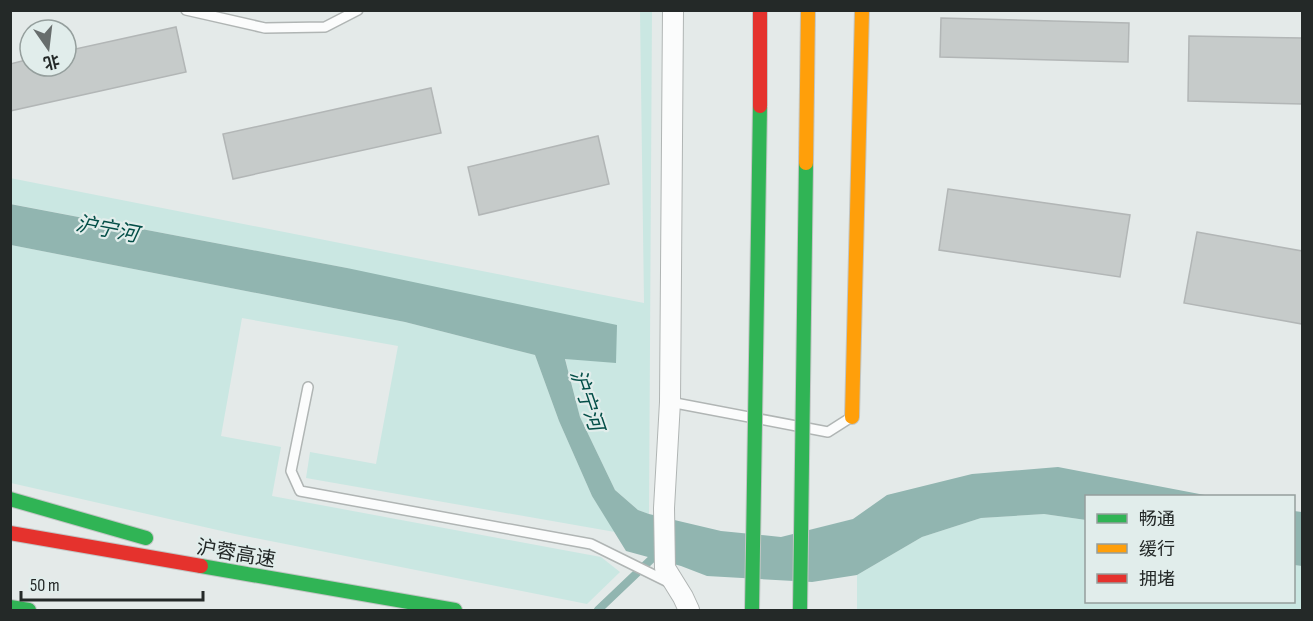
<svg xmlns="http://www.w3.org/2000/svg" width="1313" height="621" font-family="'Sofia Sans Condensed','Noto Sans SC',sans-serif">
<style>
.green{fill:#cae7e2}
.water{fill:#91b5b0}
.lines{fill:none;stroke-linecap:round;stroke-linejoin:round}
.stream{stroke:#91b5b0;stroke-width:8}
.building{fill:#c6cbca;stroke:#b2b6b6;stroke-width:1.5}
.lane-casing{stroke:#b0b5b4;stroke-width:12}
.street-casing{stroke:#b0b5b4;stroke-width:22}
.fast-casing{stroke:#c1c5c4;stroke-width:16}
.slow-casing{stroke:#c1c5c4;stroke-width:16}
.jam-casing{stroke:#c1c5c4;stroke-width:16}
.lane{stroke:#fbfcfc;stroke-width:9}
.street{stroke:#fbfcfc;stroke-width:20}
.fast{stroke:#30b455;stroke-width:14}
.slow{stroke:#ff9f0a;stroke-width:14}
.jam{stroke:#e5322d;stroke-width:14}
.fast-bridge-casing{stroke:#c1c5c4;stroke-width:16;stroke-linecap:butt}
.slow-bridge-casing{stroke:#c1c5c4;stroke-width:16;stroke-linecap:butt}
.jam-bridge-casing{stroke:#c1c5c4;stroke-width:16;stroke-linecap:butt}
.fast-bridge{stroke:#30b455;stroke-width:14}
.slow-bridge{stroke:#ff9f0a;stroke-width:14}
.jam-bridge{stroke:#e5322d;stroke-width:14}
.labels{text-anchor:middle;stroke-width:4.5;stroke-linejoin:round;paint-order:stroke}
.street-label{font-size:20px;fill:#242928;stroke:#e1edeb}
.water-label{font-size:21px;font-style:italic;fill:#034e47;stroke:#e1edeb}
</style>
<rect width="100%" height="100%" fill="#e4eae9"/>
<path class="green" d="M640,11H652L649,514L638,510L615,490L580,417L565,358L347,268L11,204L10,178L644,303Z
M11,245L405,322L535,355L559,421L592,496L615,532L306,478L310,452L376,464L398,346L242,318L221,436L281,447L272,496L601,557L620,572L587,604L235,534L11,483Z
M1044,514L1086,520V602H1294V565L1302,566V610H857V575L922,537L981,518Z"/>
<path class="water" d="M10,204L347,268L617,325L616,363L565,359L580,417L615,490L638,510L649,514L721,531L781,537L853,519L887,495L972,474L1058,467L1210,496H1086V520L1044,514L981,518L922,537L857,575L812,582L707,576L681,566L626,551L592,496L559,421L535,355L405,322L11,245Z
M1294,511L1302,512V566L1294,565Z"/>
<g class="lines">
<path class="stream" d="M598,610L660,551"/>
</g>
<path class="building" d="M941,18L1129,23L1128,62L940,57Z
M176,27L186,72L10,111V64L30,59V66H66V51Z
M1189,36L1302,38V104L1188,101Z
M431,88L441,133L233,179L223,134Z
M598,136L609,184L479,215L468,167Z
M948,189L1130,215L1120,277L939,250Z
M1197,232L1302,251V324L1184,303Z"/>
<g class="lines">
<defs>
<path id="lane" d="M186,10L265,28L325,27L358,10
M308,387L291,471L300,491L591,544L668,582
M670,402L828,432L850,418"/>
<path id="street" d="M673,10L670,402L664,508L665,568L683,597L689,610"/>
<path id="fast" d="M10,499L146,538
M201,566L455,610
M10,607L29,610"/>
<path id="slow" d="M852,417L862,10"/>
<path id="jam" d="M10,533L201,566"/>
</defs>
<use href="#lane" class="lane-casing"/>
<use href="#street" class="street-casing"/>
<use href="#fast" class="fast-casing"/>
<use href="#slow" class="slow-casing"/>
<use href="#jam" class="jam-casing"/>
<use href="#lane" class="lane"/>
<use href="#street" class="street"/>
<use href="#fast" class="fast"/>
<use href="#slow" class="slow"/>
<use href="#jam" class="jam"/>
<defs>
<path id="fast-bridge" d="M752,610L760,106
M800,610L806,163"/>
<path id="slow-bridge" d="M806,163L808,10"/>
<path id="jam-bridge" d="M760,10V106"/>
</defs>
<use href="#fast-bridge" class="fast-bridge-casing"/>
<use href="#slow-bridge" class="slow-bridge-casing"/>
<use href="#jam-bridge" class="jam-bridge-casing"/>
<use href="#fast-bridge" class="fast-bridge"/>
<use href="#slow-bridge" class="slow-bridge"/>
<use href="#jam-bridge" class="jam-bridge"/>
</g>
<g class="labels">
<g class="street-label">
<text transform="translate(236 553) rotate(10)" y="7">沪蓉高速</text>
</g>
<g class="water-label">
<text transform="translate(107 229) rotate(11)" y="7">沪宁河</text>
<text transform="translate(587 400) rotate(71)" y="7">沪宁河</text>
</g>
</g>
<rect width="1313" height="621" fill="none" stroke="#242928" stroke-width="24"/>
<rect x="1085" y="495" width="210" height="108" fill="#e1edeb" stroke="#959f9d" stroke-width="1.5"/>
<rect x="1097" y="514" width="30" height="9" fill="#30b455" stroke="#959f9d" stroke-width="1.5"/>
<text x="1139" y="525" font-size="18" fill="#242928">畅通</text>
<rect x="1097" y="544" width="30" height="9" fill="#ff9f0a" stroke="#959f9d" stroke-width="1.5"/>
<text x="1139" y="555" font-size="18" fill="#242928">缓行</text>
<rect x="1097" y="574" width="30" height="9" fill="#e5322d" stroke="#959f9d" stroke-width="1.5"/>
<text x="1139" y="585" font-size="18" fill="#242928">拥堵</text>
<g transform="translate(48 48) rotate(166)"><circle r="28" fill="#e1edeb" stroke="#959f9d" stroke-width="1.5"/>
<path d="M0-4.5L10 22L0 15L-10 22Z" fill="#676d6c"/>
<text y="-9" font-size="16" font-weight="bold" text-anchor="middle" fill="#242928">北</text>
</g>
<path d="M21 591v9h182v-9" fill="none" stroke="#242928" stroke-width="3"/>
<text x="30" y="591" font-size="18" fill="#242928" stroke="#e1edeb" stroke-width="4.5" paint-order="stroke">50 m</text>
</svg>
